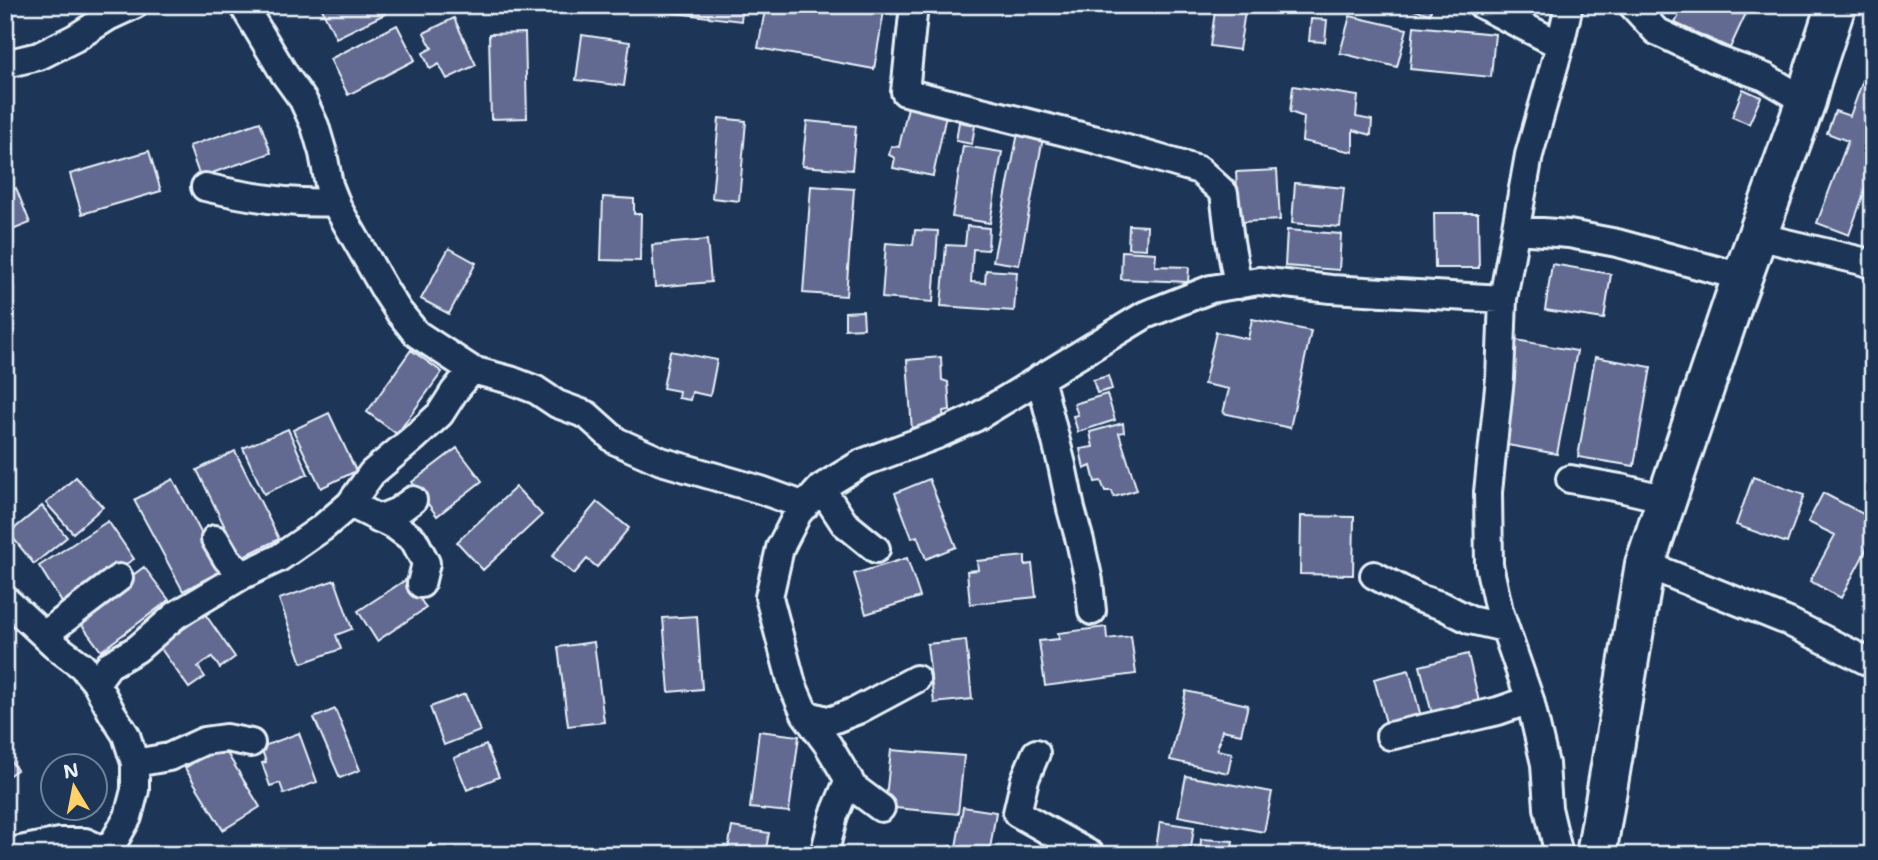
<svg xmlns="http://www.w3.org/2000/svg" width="1878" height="860" font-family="'Shantell Sans',sans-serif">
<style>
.building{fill:#626a91;stroke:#e8f1f8;stroke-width:2}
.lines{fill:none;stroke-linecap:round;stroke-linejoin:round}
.street-casing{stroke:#e8f1f8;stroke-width:32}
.secondary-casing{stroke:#e8f1f8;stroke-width:44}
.street{stroke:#1d3557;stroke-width:26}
.secondary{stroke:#1d3557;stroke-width:38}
</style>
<rect width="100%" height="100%" fill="#1d3557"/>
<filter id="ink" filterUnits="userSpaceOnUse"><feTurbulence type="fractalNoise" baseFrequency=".0143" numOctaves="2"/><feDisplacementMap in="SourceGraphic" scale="14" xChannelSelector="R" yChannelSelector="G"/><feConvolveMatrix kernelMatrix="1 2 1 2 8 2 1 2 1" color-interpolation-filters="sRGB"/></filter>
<g filter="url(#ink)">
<path class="building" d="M320,5H381L385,14L336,38Z
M659,5H743L741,21L658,11Z
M766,5H850L884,11L874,69L758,48Z
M1216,5H1246L1239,50L1210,46Z
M1415,5H1432L1430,14L1414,10Z
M1684,5H1735L1747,11L1730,48L1675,23Z
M1350,16L1407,29L1397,67L1340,53Z
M454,18L476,65L447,79L439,64L430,69L423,53L432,48L424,33Z
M1311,19L1327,20L1325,42L1309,41Z
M397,25L415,60L348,95L330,59Z
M1414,26L1495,34L1491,77L1410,69Z
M525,33L527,118L491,119L489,34Z
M582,35L630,42L624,86L576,80Z
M1873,53V168L1849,235L1817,223L1848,141L1827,133L1835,111L1850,116Z
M1293,86L1358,96L1356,117L1372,120L1371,135L1353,130V152L1302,141L1304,117L1290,112Z
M1743,89L1761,97L1749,124L1732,117Z
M908,107L946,115L933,176L893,168L895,158L889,155L891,146L899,147Z
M719,118L746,121L739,201L712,198Z
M807,121L856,126L852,170L802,166Z
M260,122L271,153L200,177L189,146Z
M959,122L975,125L972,144L956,141Z
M1018,133L1043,138L1019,265L993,261Z
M963,146L1002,152L990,223L952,217Z
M149,151L161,191L82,214L70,174Z
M1277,170L1280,220L1239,222L1236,172Z
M1295,183L1344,188L1340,227L1292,223Z
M811,186L854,189L846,296L803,293Z
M16,188L30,223L5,233V192Z
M603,197L634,199V214H641L640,261L601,260Z
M1434,213H1478L1479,268H1435Z
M1129,225L1147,226L1146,249L1128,248Z
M967,226L989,228L988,250L973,249L971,282L985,283L986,270L1017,272L1014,311L941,306L946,245L965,246Z
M915,230L938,231L933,302L882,298L886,243L913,245Z
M1287,230L1341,234L1339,270L1285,266Z
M707,240L711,282L655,287L652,245Z
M449,248L476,263L449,314L421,299Z
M1122,251L1156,253L1155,266L1189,267L1188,282L1121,279Z
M1552,264L1611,274L1604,319L1545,310Z
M863,311L864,328L845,329V312Z
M1252,319L1311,331L1290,428L1223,413L1229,389L1204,384L1216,332L1248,339Z
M1516,340L1577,351L1557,454L1496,443Z
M411,350L442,372L397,434L367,412Z
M670,351L717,360L710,396L692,392L690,400L678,398L679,391L663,388Z
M941,357L942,380L948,382L950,410L943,411L944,429L912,431L907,360Z
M1595,357L1651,367L1634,466L1578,457Z
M1108,376L1112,389L1097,393L1093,380Z
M1107,394L1115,420L1078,432L1073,416L1078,415L1074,404Z
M329,413L356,471L321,488L293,430Z
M1123,423L1124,432L1119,433L1137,490L1114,497L1112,491H1105L1101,481L1095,482L1091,466L1084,469L1080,449L1093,447L1090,432Z
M288,429L308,474L264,494L243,448Z
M457,448L482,481L437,516L412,482Z
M235,451L279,539L240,558L197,470Z
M76,477L103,507L73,533L46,503Z
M1753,477L1804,495L1787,543L1736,525Z
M173,479L221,571L183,591L134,500Z
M929,479L956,547L926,559L917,536L912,538L895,493Z
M516,487L542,515L483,570L457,542Z
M1823,493L1873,519V537L1841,598L1810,581L1835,535L1808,522Z
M597,502L629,528L597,567L587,559L574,574L552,556Z
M42,506L67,537L34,564L9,533Z
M1301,516L1354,517L1353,575L1300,574Z
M108,521L134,559L63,604L39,566Z
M1025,556V565L1032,564L1036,597L970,604L967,571L978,570L977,561Z
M907,558L920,597L866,614L854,574Z
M144,567L169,600L101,651L76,617Z
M407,579L426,608L377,641L358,611Z
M335,580L352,629L336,635L341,649L302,663L279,599Z
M205,614L235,657L220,668L212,657L198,667L205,677L189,688L159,646Z
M697,616L702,689L669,692L663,618Z
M1106,627L1107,639L1131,636L1136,674L1045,686L1039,641L1059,639L1058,633Z
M966,640L972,699L934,703L927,644Z
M594,642L604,722L568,726L558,647Z
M1468,654L1480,706L1433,718L1420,666Z
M1409,670L1422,721L1388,730L1374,679Z
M1186,691L1248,705L1241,734L1222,730L1217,750L1232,753L1228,773L1170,760Z
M465,694L480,731L444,745L430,707Z
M335,709L360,770L340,778L314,718Z
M759,731L799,736L789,812L750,808Z
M299,733L317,782L284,794L280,783L270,786L262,763L266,762L261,747Z
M222,745L260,807L223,830L185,768Z
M486,745L499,777L467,790L454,758Z
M891,750L964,756L958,814L885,807Z
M5,753L17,770L5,778Z
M1186,776L1272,792L1264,832L1178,816Z
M963,807L996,812L989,855H949L950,846L956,847Z
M1160,822L1194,827L1190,855H1155Z
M732,827L769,833L765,854L770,855H727Z
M1201,839L1233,841L1231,855H1200Z
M431,844L438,855H414Z"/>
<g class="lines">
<defs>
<path id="street" d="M243,5L285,75L303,100L315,126L323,153L329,185L339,210L386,292L399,312L417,334L472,370L510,380L536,390L557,404L587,415L616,441L661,461L761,490L805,506
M914,5L905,92L1093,139L1199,170L1224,193L1230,241L1238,285
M1482,5L1560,45
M1632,5L1656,31L1715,59L1765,77L1806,101
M5,64L39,56L75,38L108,17L134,5
M205,187C247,197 292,205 336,202
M1516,230L1569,234L1617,243L1742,277
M1757,236L1862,261L1873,265
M1040,378L1062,465L1071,509L1080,541L1089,581L1092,611
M1570,479L1620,488L1667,499
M821,488L844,523L876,549
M350,504L395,526L414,540L426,563L421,584
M378,519L398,511L413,500
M215,539L227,559L243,575
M1645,564L1789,622L1873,664
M1374,575L1418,598L1443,606L1470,620L1505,628
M5,599L58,648L82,666L96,683L112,713L126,735L135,763V790L128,817L108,852
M44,635L119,578
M916,679L858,710L830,721L805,714L792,684L769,597L780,548L798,513L821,488L862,463L937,435L975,418L1145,315L1211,289L1259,281L1331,289L1503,299
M96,683L109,665L137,649L176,615L243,575L279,558L322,528L350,504L372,473L414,438L440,414L454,392L472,370
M805,714L828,745L853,787L881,808
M1390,736L1498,711L1530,700
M1036,753L1025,779L1017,813L1091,855
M135,763L169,757L204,741L226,738L251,743
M5,853L60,842H85L108,852L110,855
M824,855L834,815L849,779
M1559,855L1548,808L1545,764L1530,700L1499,611L1489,565L1488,492L1500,378L1503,299L1529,155L1560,45L1569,5"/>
<path id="secondary" d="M1596,855L1645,564L1734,300L1806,101L1813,75L1836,5"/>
</defs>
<use href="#street" class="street-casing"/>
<use href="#secondary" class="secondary-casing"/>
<use href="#street" class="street"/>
<use href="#secondary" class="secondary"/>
</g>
</g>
<rect width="1878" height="860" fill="none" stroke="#1d3557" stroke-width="28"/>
<rect x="14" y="14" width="1850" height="832" fill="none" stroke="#e8f1f8" stroke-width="2.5" filter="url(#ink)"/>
<g transform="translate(74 787) rotate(350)"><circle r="33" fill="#1d3557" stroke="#6e8097" stroke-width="2"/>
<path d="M0-5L12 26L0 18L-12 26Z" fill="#ffd166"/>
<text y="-10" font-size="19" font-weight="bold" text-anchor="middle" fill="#e8f1f8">N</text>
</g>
</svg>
